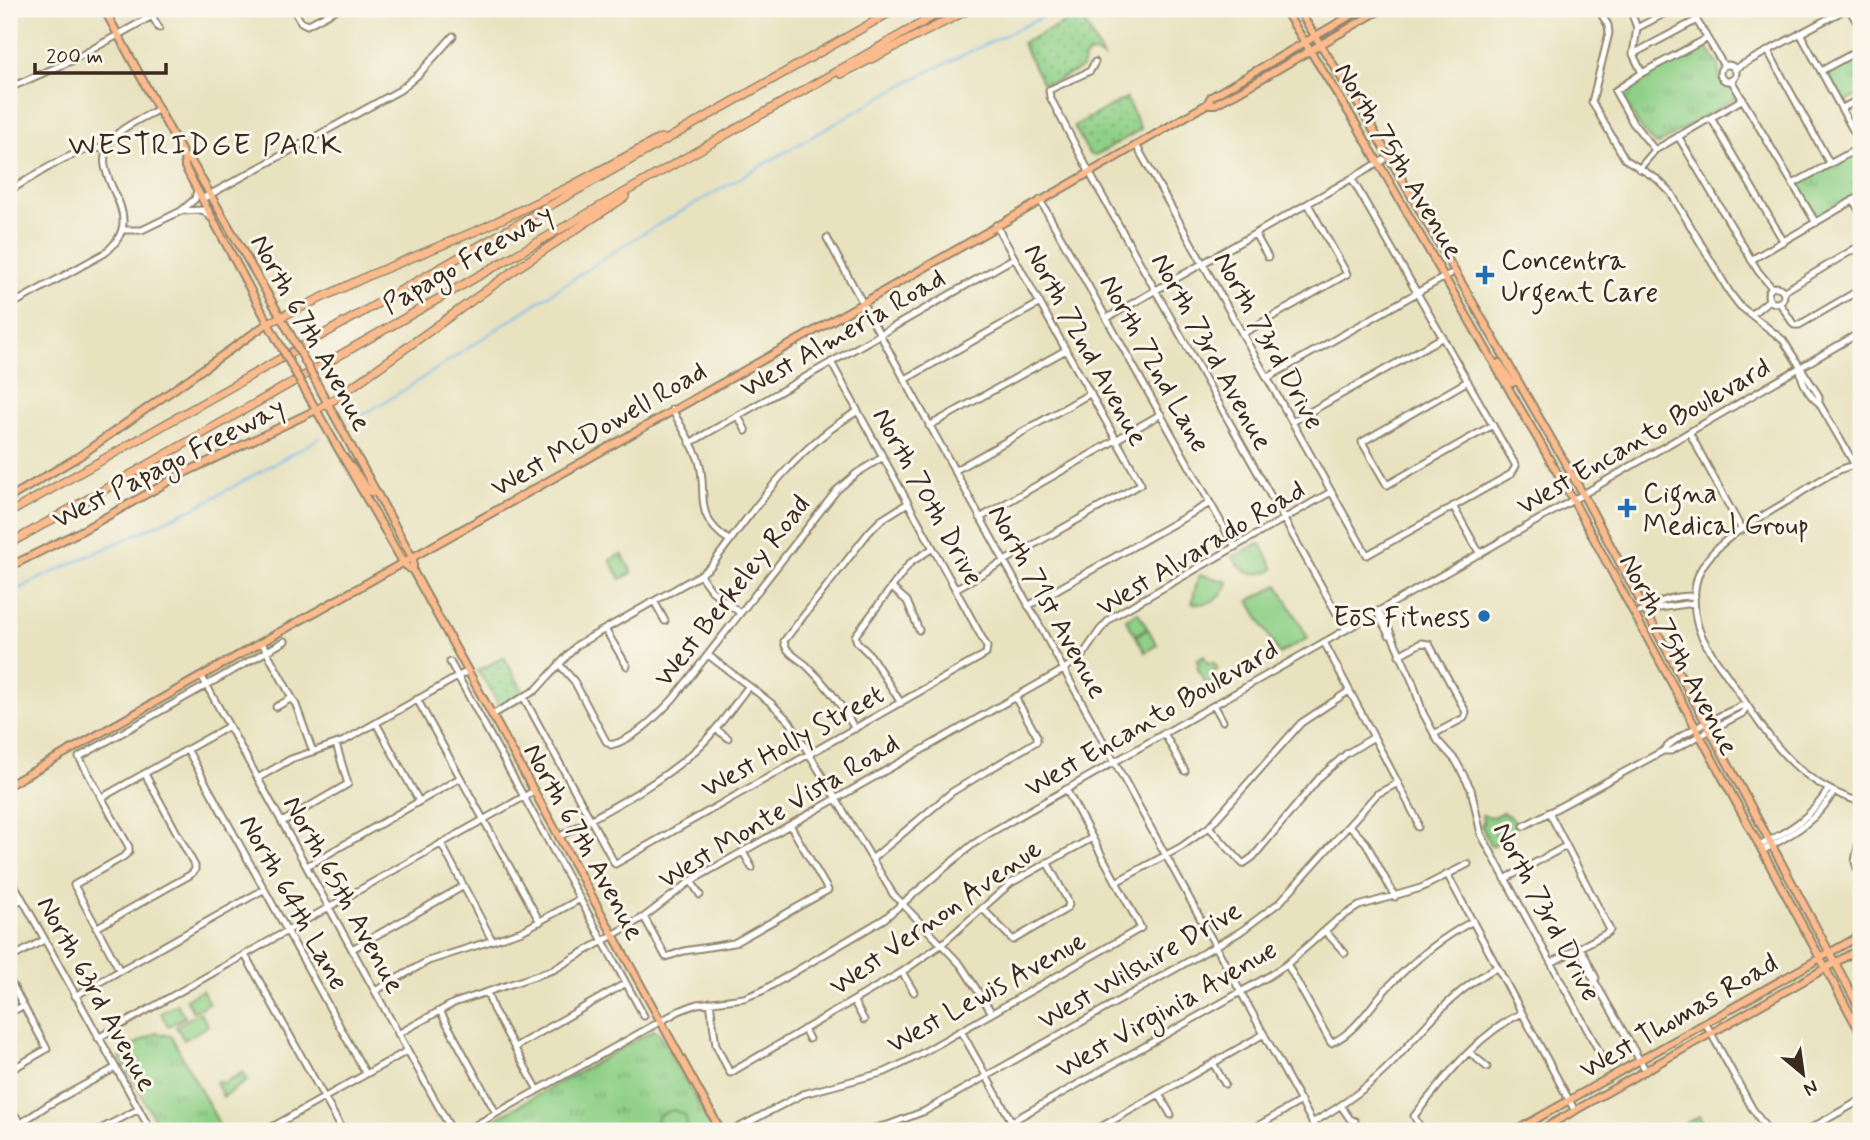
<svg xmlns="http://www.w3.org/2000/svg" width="1870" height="1140" font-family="Mynerve,sans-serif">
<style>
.grass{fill:url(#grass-dots);stroke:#657d52;stroke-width:2}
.park{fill:url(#park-tufts);stroke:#657d52;stroke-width:2}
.pitch{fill:#8fd087;stroke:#657d52;stroke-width:2}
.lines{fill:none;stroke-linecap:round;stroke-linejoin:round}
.stream{stroke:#77bbed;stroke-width:2}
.minor-casing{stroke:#92866e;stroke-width:9}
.major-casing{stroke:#92866e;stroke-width:10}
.highway-casing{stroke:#92866e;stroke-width:10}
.minor{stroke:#fff;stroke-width:5}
.major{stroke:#fbbb8c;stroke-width:6}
.highway{stroke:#fbbb8c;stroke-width:7}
.major-bridge-casing{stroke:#92866e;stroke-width:10;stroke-linecap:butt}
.major-bridge{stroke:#fbbb8c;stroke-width:6}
.poi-dot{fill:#1f6fb2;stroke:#fbf7ec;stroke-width:2.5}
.labels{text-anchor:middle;stroke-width:6;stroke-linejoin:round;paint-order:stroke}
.street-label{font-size:28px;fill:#3b2a1e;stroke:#fbf7ec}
.poi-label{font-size:28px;fill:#3b2a1e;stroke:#fbf7ec;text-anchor:start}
.neighbourhood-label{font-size:30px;letter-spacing:2px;fill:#3b2a1e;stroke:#fbf7ec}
</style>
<defs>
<pattern id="grass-dots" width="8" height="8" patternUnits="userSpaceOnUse" patternTransform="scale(1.75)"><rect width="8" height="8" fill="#8fd087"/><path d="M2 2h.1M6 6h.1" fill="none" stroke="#76a96e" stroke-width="1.8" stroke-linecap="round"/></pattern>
<pattern id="park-tufts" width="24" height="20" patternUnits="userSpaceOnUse" patternTransform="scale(1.75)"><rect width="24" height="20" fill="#8fd087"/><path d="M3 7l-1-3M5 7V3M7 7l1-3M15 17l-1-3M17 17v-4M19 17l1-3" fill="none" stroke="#76a96e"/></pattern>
</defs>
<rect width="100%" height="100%" fill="#fbf7ec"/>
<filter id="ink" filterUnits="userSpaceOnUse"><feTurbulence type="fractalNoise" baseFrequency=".0143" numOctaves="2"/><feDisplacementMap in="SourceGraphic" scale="14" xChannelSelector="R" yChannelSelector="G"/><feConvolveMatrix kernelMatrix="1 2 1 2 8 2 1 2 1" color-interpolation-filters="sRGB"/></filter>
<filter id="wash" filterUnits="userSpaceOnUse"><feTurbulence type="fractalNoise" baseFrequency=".00686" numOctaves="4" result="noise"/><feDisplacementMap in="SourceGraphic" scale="28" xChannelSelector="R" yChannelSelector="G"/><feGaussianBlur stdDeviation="1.57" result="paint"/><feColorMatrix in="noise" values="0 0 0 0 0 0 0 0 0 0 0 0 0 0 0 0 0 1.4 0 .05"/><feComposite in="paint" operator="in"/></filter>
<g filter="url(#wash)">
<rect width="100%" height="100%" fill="#e8e2bf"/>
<path class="grass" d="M1081,15L1103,58L1095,53C1085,53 1084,60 1082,68L1052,83L1043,84L1022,43Z
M1126,98L1141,129L1095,156L1089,154L1074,126Z
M504,657L524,693L499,707L490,688L477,671Z"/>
<path class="park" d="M1703,44L1706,46L1718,64L1720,78L1731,85L1737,97L1658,144H1654L1639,126L1620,91Z
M1861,53V95L1842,103L1827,72Z
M1854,154L1861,156V192L1818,218L1816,217L1798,188L1799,183Z
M1204,656L1208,664L1213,662L1218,669L1211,674L1215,681L1206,685L1197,667L1199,664L1196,660Z
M1503,812L1514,820L1517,828L1497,841L1494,846L1490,845L1481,825L1484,823L1482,815L1493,817Z
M654,1030L659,1033L713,1131H473Z
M156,1033L171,1036L218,1122V1131H161L120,1058L124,1050Z
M243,1072L248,1080L223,1097L216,1082L220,1080L222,1084Z"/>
<path class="pitch" d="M1257,544H1261L1274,569C1256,577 1243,575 1233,557Z
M622,554L632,573L621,579L610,560Z
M1202,575L1228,582C1223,599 1209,606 1192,603L1198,577Z
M1278,585L1308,638L1279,654L1249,601Z
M1138,612L1147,628L1135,635L1126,619Z
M1148,629L1157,645L1145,652L1136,636Z
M202,990L209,1003L193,1012L186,999Z
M177,1004L185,1017L168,1026L161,1013Z
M200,1012L208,1026L184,1040L176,1026Z
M673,1110L685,1115L688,1127L684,1131H638L658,1120V1116Z
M1699,1116L1707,1131H1672Z"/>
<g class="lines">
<path class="stream" d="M351,422L406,389L635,238L913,79L1059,9
M9,594L32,582L206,502L320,438"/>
</g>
</g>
<g filter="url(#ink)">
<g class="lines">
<defs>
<path id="minor" d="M148,9L159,28
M293,9L301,22L307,25L337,9
M1598,9L1608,25L1609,33L1592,102L1625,159L1657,179L1671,193L1730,293L1740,306L1783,340L1819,396V403
M1630,9L1637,28L1633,54L1642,73
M1690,9L1724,66
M1849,9L1861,29
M1637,28L1673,9
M1800,33L1858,139
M1768,51L1830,164
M1633,54L1697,20
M1095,62L1090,71L1049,90L1050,97L1094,181L1346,630
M1720 73a8 8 0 1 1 16 0a8 8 0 1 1-16 0Z
M1734,69L1846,9
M1821,71L1861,49
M1731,80L1816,223
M9,88L71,61L152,16L162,9
M1841,109L1861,98
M1711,118L1784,242
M1678,136L1758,271L1772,288
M1136,145L1367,555L1511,474L1516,466L1352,179
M1655,150L1633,123L1615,91L1642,73L1706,39
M1639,169L1655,150L1743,99
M1793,184L1855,150
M9,191C34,177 79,143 107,149
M202,199L400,90L419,74L453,36
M1040,200L1235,547
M1853,200L1861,214
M181,211L195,199L197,190
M123,230H142L181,211L203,210L210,217
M1255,234L1268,257
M827,238L1317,1131
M1751,260L1861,196
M1768 295a8 8 0 1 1 16 0a8 8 0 1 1-16 0Z
M1783,292L1861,245
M1779,302L1794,325H1799L1861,289
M9,306L105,253C157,210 76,176 116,135C127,124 145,117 159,109
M1751,315L1769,300
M1107,318L1384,160
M1242,334L1347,274L1308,204
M1800,368C1801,381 1808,395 1819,403L1855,465
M1267,378L1450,274
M904,380L1040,303
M1468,381L1362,442L1387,485L1493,425
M672,409C680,425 691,441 698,458C710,491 689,514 730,541
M738,416L746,431
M1292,422L1443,337
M929,426L1066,350
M1689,432L1742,530
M690,443L1014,258
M1861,465C1840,463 1805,491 1786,502C1757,520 1716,539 1700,571C1693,586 1693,608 1697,623C1702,642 1715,658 1726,674C1748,705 1768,741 1797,767C1816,784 1837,795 1861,802
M954,471L1091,393
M1453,506L1480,554
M980,518L1161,414
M700,575L711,590L740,613
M892,588L907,601L919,630
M955,589L1141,484L996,225
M654,601L665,621
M1028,606L1210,503
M1645,610L1694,603
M1378,611L1389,629L1413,683L1423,713L1438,741L1456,761L1471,789L1481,834L1600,1053
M1640,612C1662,601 1669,596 1695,596
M1379,616L1389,635
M605,629L627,666
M1324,642L1398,783L1417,820L1418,827
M262,643L296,705L313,752
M708,655L771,703L790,722L893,894L961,965L992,1013
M1399,655L1421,643L1429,644L1466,712L1464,718L1434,734
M450,662L644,1016
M559,664L574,681L606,741L611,745C635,739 656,717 673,699L837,490L857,473L883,457
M202,677L452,1131
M524,698L615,864L986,654L987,647L831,362
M417,699L540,922
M901,703L871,656L857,642L855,636L910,563L933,548
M1214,705L1223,721
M276,707L292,698
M492,715L536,690L577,645L700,575L711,566C755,508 794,448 858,411
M376,723L419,801
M716,729L728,738
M855,729C842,705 826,684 806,665C798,658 785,652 784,641L869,532L881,520L908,503
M1164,733L1185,771
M187,749L366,1074
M1663,751H1671L1743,713L1747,705
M258,778L291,759L344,741L468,671
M101,798L229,726
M1549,812L1610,930L1607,933L1551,963
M282,822L348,784L336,744
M1349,825L1366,843L1395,897
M1524,826L1663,751C1677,734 1720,716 1741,706L1747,705
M1209,827L1243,864L1253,857L1320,777L1346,754L1374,737
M1861,829L1855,862L1861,881
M559,837C606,810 657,786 697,749C717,731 732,707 749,686
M441,843L492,940
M1759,846C1788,831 1811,818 1828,790
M1762,851C1791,835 1816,822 1834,792
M743,852L752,868
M872,859L952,792L1037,741V736L1015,697
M307,866L460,778
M1447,874L1575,1111
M9,875L151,1131
M1505,879L1566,846
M691,881L700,895
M1116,882L1181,847L1209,827L1301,723L1349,691
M9,906L22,899
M982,908L1013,940L1066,909L1069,905L1068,901L1047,862
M644,917L666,957L684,951L734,943L828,890L790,825
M96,928L190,875L195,870V866L145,774
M1325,931L1345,953
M1580,948L1591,975L1646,1071
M352,949L464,886
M1583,952L1596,978
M245,955L343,1131
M9,959L44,940
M1287,964L1331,1043C1355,1033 1369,1008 1386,989C1412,962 1439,939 1473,921
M120,971L74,885L123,857L129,852V847L79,757L285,641
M902,972L914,992
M9,979L47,1049L9,1071
M375,991L428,961L522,931L580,899
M487,992L493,1009L538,1090
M75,996L263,890
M710,1002L716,1045L730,1073L902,972L942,944L1011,883L1092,838
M854,1002L864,1020
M440,1011L496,1113
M9,1013L23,1006
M1706,1024L1752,1108L1768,1131
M804,1029L809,1039
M961,1031L1017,1131
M398,1034L454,1003L553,970L644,917L691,881L1063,670L1082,656L1100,630L1112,617L1331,492
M98,1038L534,791
M515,1047L626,983
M1469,1052L1487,1067
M1213,1063L1225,1084
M1159,1094L1171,1115
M1341,1106L1350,1119L1355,1121
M9,1107L20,1122
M1312,1123C1342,1106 1370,1086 1394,1061C1428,1024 1451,992 1497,967
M9,1131L48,1105L115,1068
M97,1131L139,1109
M265,1131L407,1051
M465,1131L679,1011L697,1004L744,998L762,991L884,919L972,845L990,833L1573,500L1861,332
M732,1131L803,1094L885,1072L908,1061L1141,928L1066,789
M863,1131L888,1125L925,1111L1240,932L1280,902L1377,794L1398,783
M995,1131L1269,976L1287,964L1337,920L1359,906L1421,888L1468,864
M1094,1131L1264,1034
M1249,1131L1301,1101
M1422,1131L1414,1116C1445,1078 1476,1035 1522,1013
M1806,1131L1861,1100"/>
<path id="major" d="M104,9L184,156L191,161L287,328
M1284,9L1356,124L1573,500L1861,1034
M1298,9L1363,112L1579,487L1861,1011
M1207,104H1215L1240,91L1382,9
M184,156L185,167L275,336
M1499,363L1512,383L1518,381
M322,393L413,559V571
M310,399L404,564L413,571L721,1131
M344,457L370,492L377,493
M9,498L78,457L268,323
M9,567L83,530L182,474L316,410
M9,785C408,558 811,337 1207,104L1211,97L1362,9
M1515,1131L1861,935
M1539,1131L1861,948"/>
<path id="highway" d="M841,74L970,9
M268,323L370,275L483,228L567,188L661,138
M316,410L335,399L520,266L625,197
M9,513L896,9
M9,544L946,9"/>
</defs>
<use href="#minor" class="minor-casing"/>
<use href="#major" class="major-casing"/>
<use href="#highway" class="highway-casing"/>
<use href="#minor" class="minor"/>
<use href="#major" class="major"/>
<use href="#highway" class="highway"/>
<defs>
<path id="major-bridge" d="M287,328L322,393
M275,336L310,399"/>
</defs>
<use href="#major-bridge" class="major-bridge-casing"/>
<use href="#major-bridge" class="major-bridge"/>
</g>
</g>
<g class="poi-dot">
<path d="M1481.5 264.5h7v7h7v7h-7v7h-7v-7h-7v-7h7z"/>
<path d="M1623.5 497.5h7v7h7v7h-7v7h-7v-7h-7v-7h7z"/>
<circle cx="1484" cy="616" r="7"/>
</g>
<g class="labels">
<g class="street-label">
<text transform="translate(1400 160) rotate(59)" y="10">North 75th Avenue</text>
<text transform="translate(467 258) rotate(-30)" y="10">Papago Freeway</text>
<text transform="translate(312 332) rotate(61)" y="10">North 67th Avenue</text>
<text transform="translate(842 332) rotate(-30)" y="10">West Almeria Road</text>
<text transform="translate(1270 340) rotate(61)" y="10">North 73rd Drive</text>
<text transform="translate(1087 344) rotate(61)" y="10">North 72nd Avenue</text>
<text transform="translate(1213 351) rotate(61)" y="10">North 73rd Avenue</text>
<text transform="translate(1156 363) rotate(61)" y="10">North 72nd Lane</text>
<text transform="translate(598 428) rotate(-30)" y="10">West McDowell Road</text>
<text transform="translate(1643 435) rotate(-30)" y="10">West Encanto Boulevard</text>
<text transform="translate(168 462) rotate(-27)" y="10">West Papago Freeway</text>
<text transform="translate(929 496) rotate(61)" y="10">North 70th Drive</text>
<text transform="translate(1200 547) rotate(-31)" y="10">West Alvarado Road</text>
<text transform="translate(731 590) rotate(-52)" y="10">West Berkeley Road</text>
<text transform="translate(1049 601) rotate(61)" y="10">North 71st Avenue</text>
<text transform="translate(1680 654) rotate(62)" y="10">North 75th Avenue</text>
<text transform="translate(1151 717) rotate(-30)" y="10">West Encanto Boulevard</text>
<text transform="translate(792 740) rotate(-29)" y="10">West Holly Street</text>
<text transform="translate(778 810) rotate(-31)" y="10">West Monte Vista Road</text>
<text transform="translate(585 841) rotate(61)" y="10">North 67th Avenue</text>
<text transform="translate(345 894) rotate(61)" y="10">North 65th Avenue</text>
<text transform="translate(295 902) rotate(61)" y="10">North 64th Lane</text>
<text transform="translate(1548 911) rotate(62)" y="10">North 73rd Drive</text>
<text transform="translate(935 916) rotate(-35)" y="10">West Vernon Avenue</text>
<text transform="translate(1139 964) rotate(-30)" y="10">West Wilshire Drive</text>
<text transform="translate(986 991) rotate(-29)" y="10">West Lewis Avenue</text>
<text transform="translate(98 993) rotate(61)" y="10">North 63rd Avenue</text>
<text transform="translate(1166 1008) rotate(-30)" y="10">West Virginia Avenue</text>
<text transform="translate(1678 1015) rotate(-30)" y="10">West Thomas Road</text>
</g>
<g class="poi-label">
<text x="1501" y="269">Concentra<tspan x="1501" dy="32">Urgent Care</tspan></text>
<text x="1643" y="502">Cigna<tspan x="1643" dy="32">Medical Group</tspan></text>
<text x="1470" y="626" text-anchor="end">EōS Fitness</text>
</g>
<g class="neighbourhood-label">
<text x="206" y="154">WESTRIDGE PARK</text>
</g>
</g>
<rect width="1870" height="1140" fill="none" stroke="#fbf7ec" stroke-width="35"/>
<g transform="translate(1803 1074) rotate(151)" stroke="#fbf7ec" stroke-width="5" paint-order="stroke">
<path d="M0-5L12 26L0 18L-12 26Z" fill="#3b2a1e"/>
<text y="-10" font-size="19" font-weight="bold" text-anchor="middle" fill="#3b2a1e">N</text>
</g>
<path d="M35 63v10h131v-10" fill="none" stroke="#3b2a1e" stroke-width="3.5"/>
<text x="46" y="63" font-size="21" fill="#3b2a1e" stroke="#fbf7ec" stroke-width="5" paint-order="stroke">200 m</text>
</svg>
